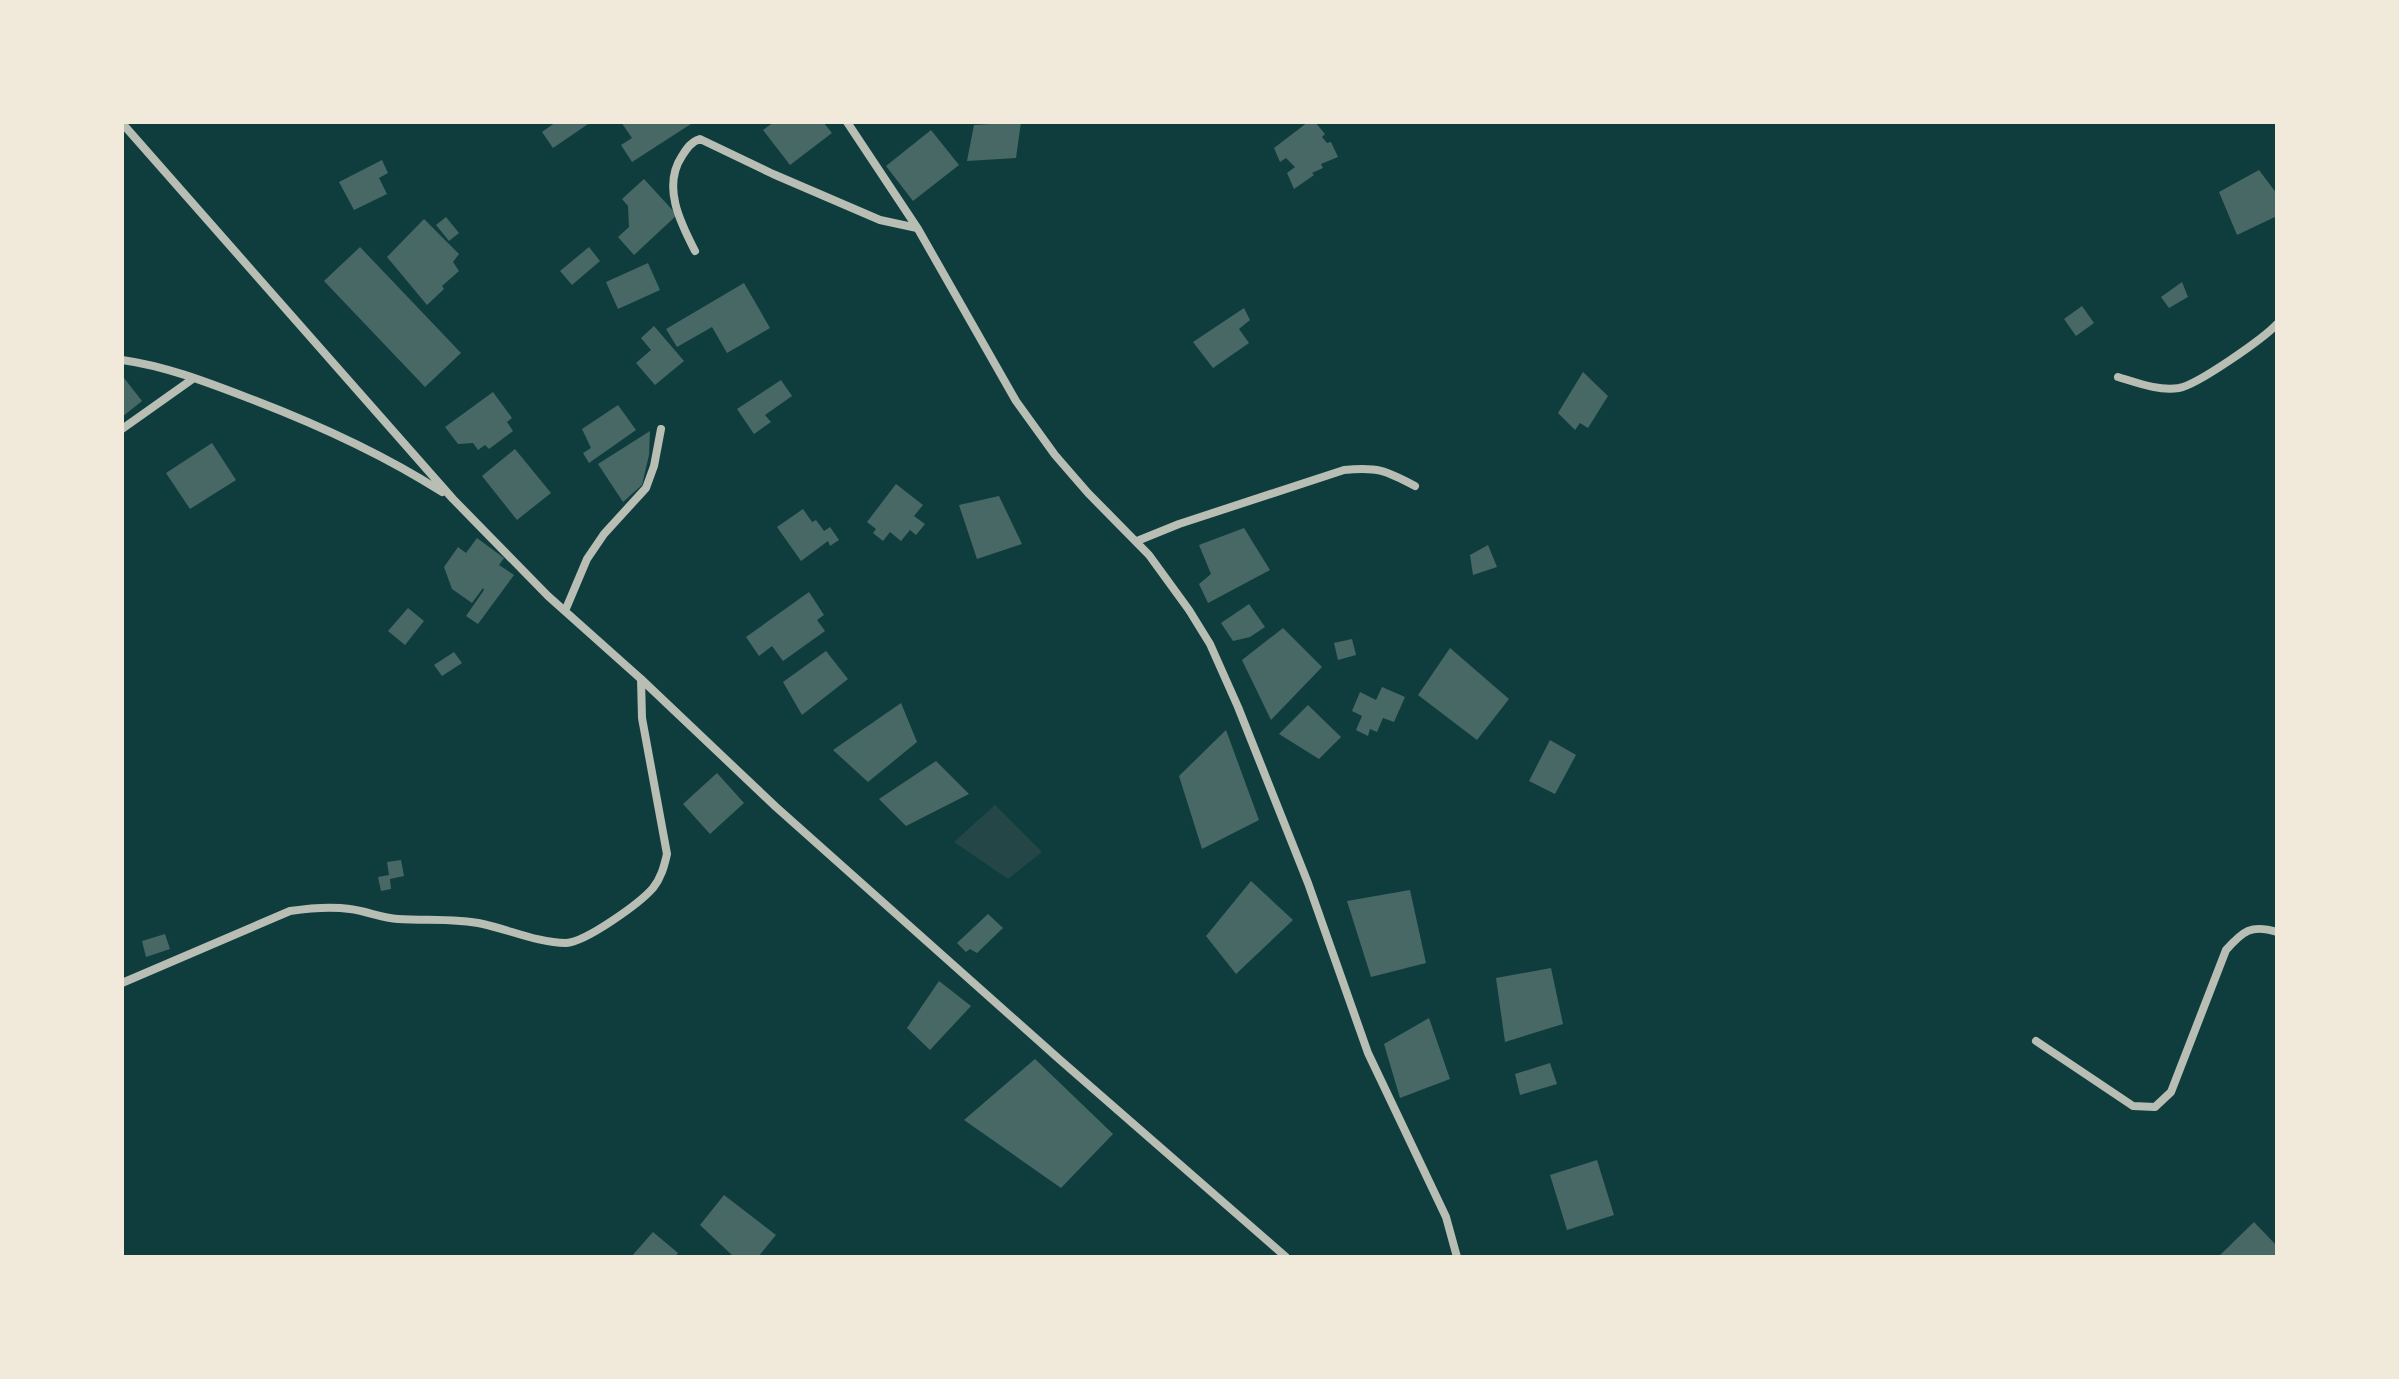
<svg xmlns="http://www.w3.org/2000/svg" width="2399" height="1379" font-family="Inter,sans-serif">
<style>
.green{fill:#244646}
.building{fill:#486865}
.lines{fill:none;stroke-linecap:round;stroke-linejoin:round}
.minor{stroke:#b8beb3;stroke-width:8}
</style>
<rect width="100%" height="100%" fill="#0f3d3e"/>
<path class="green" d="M995,805L1042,852L1008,879L954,842Z"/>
<path class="building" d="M556,122H591L553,148L542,132Z
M621,122H694L632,162L621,145L632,138Z
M774,122H823L832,133L790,165L763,130Z
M1021,122L1016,158L967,161L974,125Z
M1308,122H1315L1325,134L1322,137L1327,143L1331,142L1338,157L1321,164L1323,168L1312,173L1314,175L1294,189L1287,173L1295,167L1286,158L1280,162L1274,148Z
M931,130L959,165L913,201L886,166Z
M382,160L388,173L379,178L387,194L354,210L339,182Z
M2259,170L2277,194V216L2237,235L2219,192Z
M644,179L677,215L634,255L618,237L629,227L628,206L622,199Z
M446,217L459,233L449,241L436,225Z
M424,219L459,254L453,262L459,271L442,286L444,289L427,305L387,257Z
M360,247L461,353L425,387L324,281Z
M589,247L600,261L572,285L560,271Z
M648,263L660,290L618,309L606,282Z
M2182,282L2188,297L2169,308L2161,297Z
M744,283L770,328L727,353L712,327L677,347L666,329Z
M2082,306L2094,323L2076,336L2064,319Z
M1244,308L1250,320L1239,329L1249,343L1213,368L1193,342Z
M654,326L684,361L655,385L636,363L651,350L641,338Z
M1583,372L1608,396L1588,428L1580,423L1575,430L1558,413Z
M124,378L142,401L122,417V380Z
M781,380L792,396L765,415L771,422L754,434L737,409Z
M493,392L512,418L507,422L513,431L489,449L485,445L478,450L473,443L458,444L445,427Z
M618,405L636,430L589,463L583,453L591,448L582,429Z
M650,431L649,455L642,485L623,502L598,464Z
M212,443L236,480L190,509L166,473Z
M515,449L551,493L517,520L482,476Z
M896,484L923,505L914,516L925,524L916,535L910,530L901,541L890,532L883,541L873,533L876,529L867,522Z
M999,496L1022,544L977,559L959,505Z
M803,509L812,522L816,520L824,531L830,527L839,540L830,546L828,541L801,561L777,527Z
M1244,528L1270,570L1208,603L1199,584L1211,574L1199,545Z
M477,538L504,558L499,565L514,575L478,624L466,616L484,590L483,588L472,603L452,589L444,567L458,547L466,553Z
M1488,545L1497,567L1473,575L1470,555Z
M809,592L824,615L817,620L825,631L783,661L772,646L759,656L746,637Z
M1249,604L1265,627L1250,637L1233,641L1221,623Z
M408,608L424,621L405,645L388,631Z
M1283,628L1322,667L1271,720L1242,660Z
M1352,639L1356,655L1338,660L1334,643Z
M1450,648L1509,699L1477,740L1418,695Z
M826,651L848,679L802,715L783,682Z
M454,652L462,663L442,676L434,665Z
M1382,687L1405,697L1394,722L1383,718L1377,732L1370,729L1368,736L1356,730L1362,716L1352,711L1360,692L1376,700Z
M901,703L917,742L868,782L833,750Z
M1308,705L1341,737L1319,759L1279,734Z
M1226,730L1259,820L1202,849L1179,776Z
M1550,740L1576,755L1555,794L1529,781Z
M936,761L969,794L906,826L879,799Z
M717,773L744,803L710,834L683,804Z
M401,860L404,876L390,879L391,889L381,891L378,877L389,875L387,862Z
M1251,881L1293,920L1236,974L1206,936Z
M1410,890L1426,963L1371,977L1347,901Z
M988,914L1003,928L977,953L970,949L966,952L957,943Z
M165,934L170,949L146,957L142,941Z
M1551,968L1563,1024L1505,1042L1496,978Z
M939,981L971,1006L930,1050L907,1028Z
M1429,1018L1450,1079L1400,1098L1384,1044Z
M1035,1059L1113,1134L1061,1188L964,1120Z
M1550,1063L1557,1084L1520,1095L1515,1074Z
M1597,1160L1614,1215L1567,1230L1550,1175Z
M724,1195L776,1235L758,1257H734L700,1225Z
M2254,1222L2277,1246V1257H2218Z
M653,1232L678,1253L675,1257H631Z"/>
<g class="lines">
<path class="minor" d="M847,122L918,229L1016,401L1055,455L1088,493L1149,555L1189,610L1210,644L1238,707L1308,883L1368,1053L1446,1217L1457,1257
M122,123L453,499L548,596L641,679L776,807L1059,1059L1286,1257
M695,251C680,222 662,186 682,156C687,148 691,142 700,139L773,174L880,220L917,228
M122,360C166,366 209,383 251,399C319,425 381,453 442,492
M2118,377C2138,383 2158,391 2179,388C2197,385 2263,339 2277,324
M122,429L194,378
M1137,541L1179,524L1344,470C1378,467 1385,470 1415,486
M565,611L587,559L604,534L646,488L654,466L661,429
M122,983L290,911C310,908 330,906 350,909C366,911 382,918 398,919C426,921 455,918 483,924C510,930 539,943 566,943C586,942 640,903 653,888C661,878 664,867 667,854L642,718L641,679
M2036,1041L2133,1106L2155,1107L2171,1092L2226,950C2243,931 2251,924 2277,932"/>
</g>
<rect width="2399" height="1379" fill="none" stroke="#f1e9da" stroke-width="248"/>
</svg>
